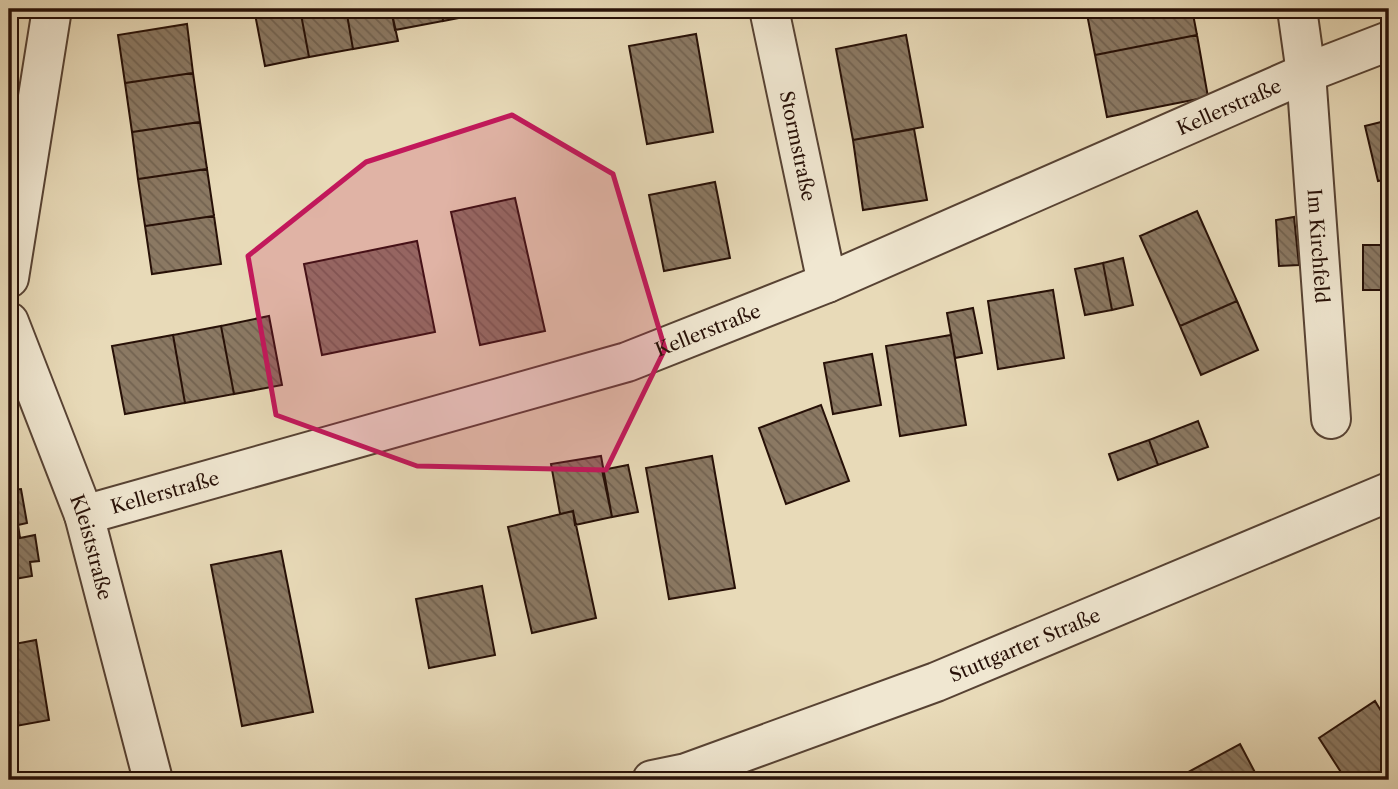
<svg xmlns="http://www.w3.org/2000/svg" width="1398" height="789" font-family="'Libre Caslon Text',serif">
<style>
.building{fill:url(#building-back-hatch);stroke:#271007;stroke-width:2}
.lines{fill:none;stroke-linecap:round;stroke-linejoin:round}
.minor-casing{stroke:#574233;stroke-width:42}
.minor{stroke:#f0e7d1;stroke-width:38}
.marked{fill:#c2185b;fill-opacity:0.2;stroke:#c2185b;stroke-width:5;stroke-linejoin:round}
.labels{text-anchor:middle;stroke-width:5;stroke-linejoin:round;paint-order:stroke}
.street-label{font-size:19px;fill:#271007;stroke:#f0e7d1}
</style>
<defs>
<pattern id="building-back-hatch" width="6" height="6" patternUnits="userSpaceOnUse" patternTransform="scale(1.75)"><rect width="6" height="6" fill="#8b7963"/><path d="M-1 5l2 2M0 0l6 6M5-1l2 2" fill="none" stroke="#726250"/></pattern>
</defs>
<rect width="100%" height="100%" fill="#e8dab8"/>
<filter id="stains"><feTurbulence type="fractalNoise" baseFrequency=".00286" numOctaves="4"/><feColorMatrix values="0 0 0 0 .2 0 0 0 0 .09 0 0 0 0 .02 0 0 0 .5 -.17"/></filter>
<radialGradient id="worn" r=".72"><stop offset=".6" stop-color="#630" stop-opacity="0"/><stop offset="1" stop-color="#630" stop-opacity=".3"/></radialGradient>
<path class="building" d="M254,9H300L309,57L265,66Z
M300,9H346L353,49L309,57Z
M346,9H391L398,41L353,49Z
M391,9H441L443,21L395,30Z
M441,9H490V12L443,21Z
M1086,9H1192L1197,35L1095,55Z
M187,24L193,73L125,83L118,35Z
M696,34L713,132L647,144L629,46Z
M906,35L923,127L853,140L836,49Z
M1197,35L1208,97L1107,117L1095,55Z
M193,73L200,122L132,132L125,83Z
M1389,120V179L1378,181L1365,126Z
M200,122L207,169L138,179L132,132Z
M914,129L927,200L863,210L853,140Z
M207,169L214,216L145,226L138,179Z
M715,182L730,258L664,271L649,195Z
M515,198L545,331L480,345L451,212Z
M1197,211L1237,301L1180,326L1140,236Z
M214,216L221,264L152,274L145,226Z
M1294,217L1299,265L1279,266L1276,220Z
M417,241L435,332L322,355L304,264Z
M1363,245H1389V290H1363Z
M1123,258L1133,305L1112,310L1103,263Z
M1103,263L1112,310L1085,315L1075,269Z
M1053,290L1064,358L998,369L988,301Z
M1237,301L1258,350L1201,375L1180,326Z
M973,308L982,353L955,358L947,313Z
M269,316L282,385L234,394L221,326Z
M221,326L234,394L185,403L173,335Z
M173,335L185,403L125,414L112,346Z
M951,335L966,425L900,436L886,346Z
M872,354L881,405L833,414L824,363Z
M821,405L849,481L786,504L759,428Z
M1198,421L1208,447L1158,465L1149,440Z
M1149,440L1158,465L1118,480L1109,454Z
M601,456L612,517L575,525L573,511L560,514L551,464Z
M712,456L735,588L669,599L646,468Z
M628,465L638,512L612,517L602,470Z
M9,470L12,490L21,489L27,523L18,525L20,538L35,535L39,561L30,562L32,576L9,580Z
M573,511L596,618L532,633L508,527Z
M281,551L313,712L242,726L211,565Z
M482,586L495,655L429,668L416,599Z
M36,640L49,720L10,727L13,745L9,746V645Z
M1375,701L1389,724V780H1346L1319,738Z
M1240,744L1259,780H1183L1181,776Z"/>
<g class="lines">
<defs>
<g id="minor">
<path id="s1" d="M769,9L827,283"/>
<path id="s2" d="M1297,9L1306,73L1331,419"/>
<path d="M9,278L52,9"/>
<path id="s3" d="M9,322L84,515L153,780"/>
<path id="s4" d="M84,515L627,362L827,283L1306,73L1389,41"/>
<path id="s5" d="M652,780L686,773L936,682L1389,492"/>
</g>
</defs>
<use href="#minor" class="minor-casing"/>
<use href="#minor" class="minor"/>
</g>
<path class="marked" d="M512,115L613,174L665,349L606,470L417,466L276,415L248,256L366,162Z"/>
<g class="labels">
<g class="street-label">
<text dy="7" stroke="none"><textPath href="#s4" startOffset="1218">Kellerstraße</textPath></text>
<text dy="7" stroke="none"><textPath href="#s1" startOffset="140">Stormstraße</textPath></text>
<text dy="7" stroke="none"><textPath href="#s2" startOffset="238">Im Kirchfeld</textPath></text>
<text dy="7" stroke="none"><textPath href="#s4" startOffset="651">Kellerstraße</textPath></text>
<text dy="7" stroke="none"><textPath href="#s4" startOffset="84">Kellerstraße</textPath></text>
<text dy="7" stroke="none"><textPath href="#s3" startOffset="240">Kleiststraße</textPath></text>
<text dy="7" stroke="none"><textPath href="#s5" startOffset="397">Stuttgarter Straße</textPath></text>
</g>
</g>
<rect width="1398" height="789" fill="none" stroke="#e8dab8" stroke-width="35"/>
<rect x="10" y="10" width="1377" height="768" fill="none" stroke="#271007" stroke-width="3.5"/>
<rect x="18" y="18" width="1363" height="754" fill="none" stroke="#271007" stroke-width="2"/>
<rect width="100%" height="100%" filter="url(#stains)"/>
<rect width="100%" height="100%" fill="url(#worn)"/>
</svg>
